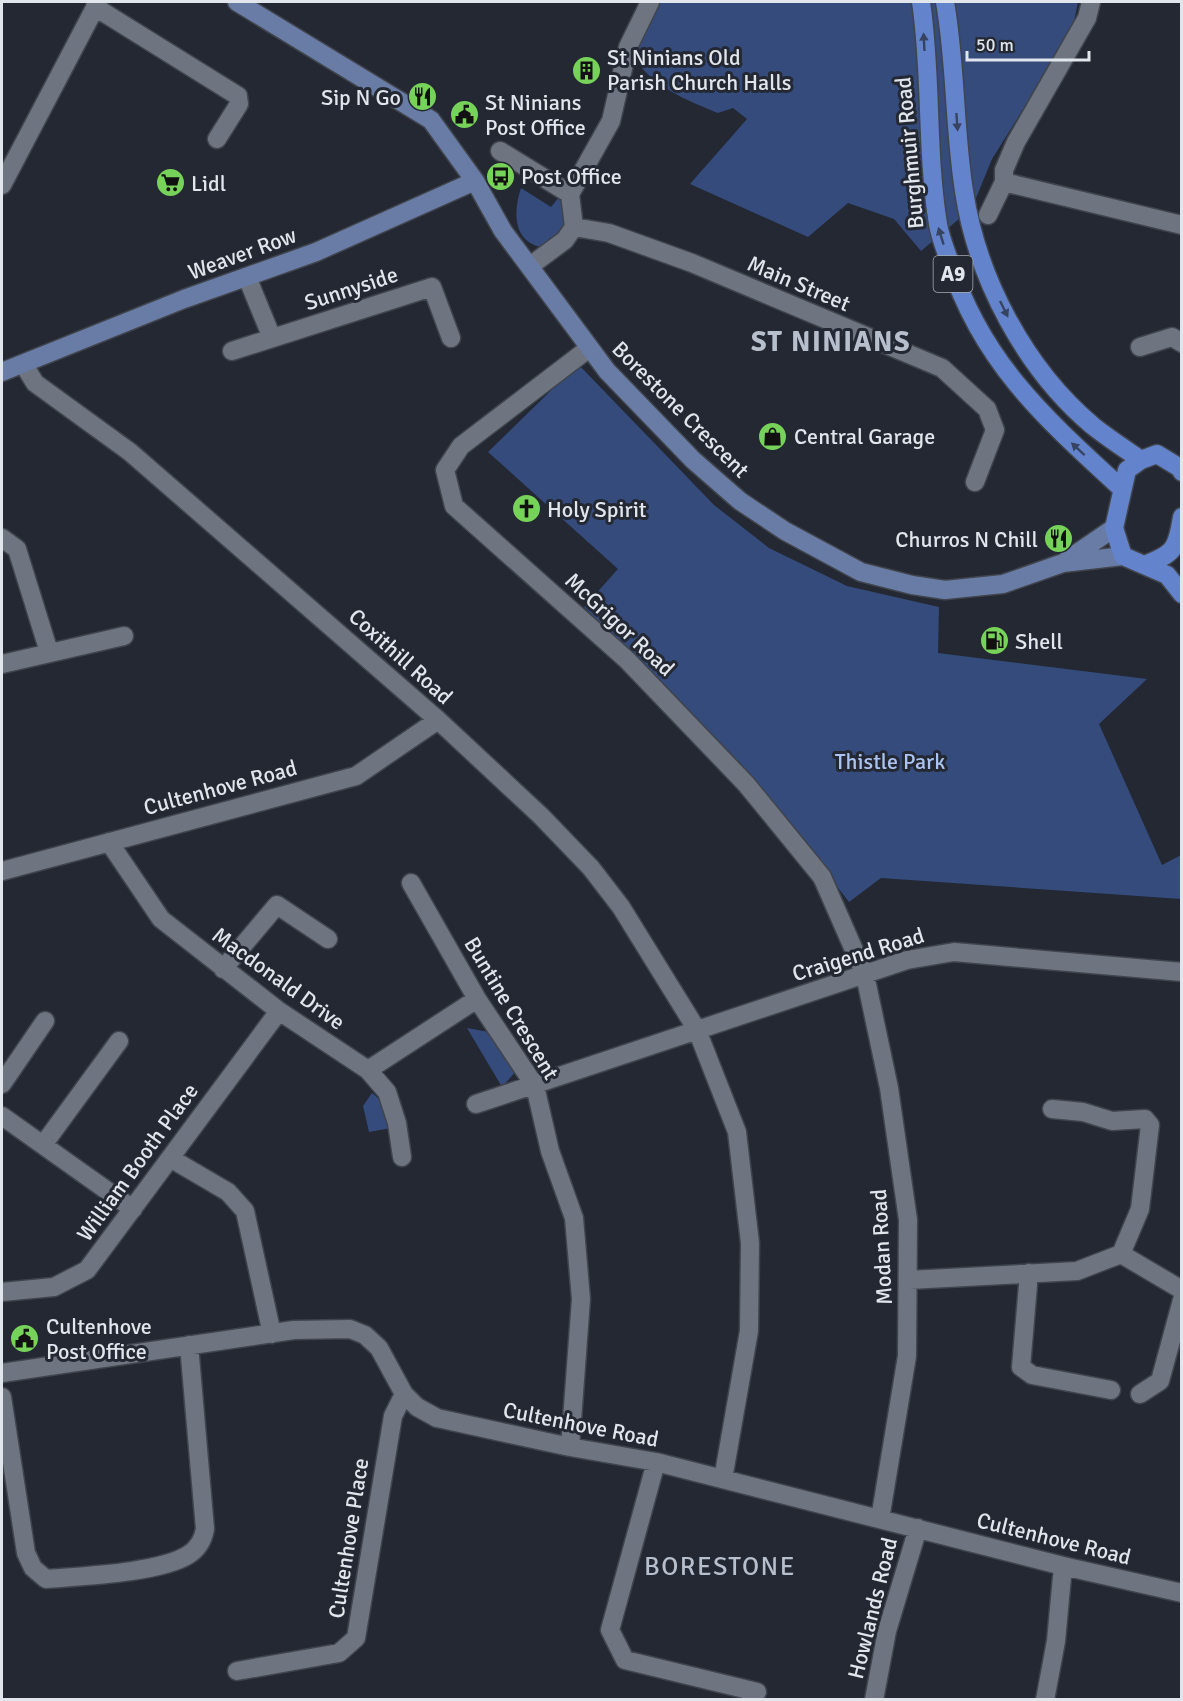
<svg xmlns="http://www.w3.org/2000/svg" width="1183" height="1701" font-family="Signika,sans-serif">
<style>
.green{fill:#344b7b}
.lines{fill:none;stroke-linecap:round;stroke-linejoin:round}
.street-casing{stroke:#40444c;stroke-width:21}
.secondary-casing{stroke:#40444c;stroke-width:21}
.primary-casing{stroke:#40444c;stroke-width:21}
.street{stroke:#6e7480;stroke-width:18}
.secondary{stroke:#687ca6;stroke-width:18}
.primary{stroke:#6384cc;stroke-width:18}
.oneway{fill:#364461}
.labels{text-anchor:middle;stroke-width:6;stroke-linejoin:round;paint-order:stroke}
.shield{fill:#232833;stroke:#a8acb4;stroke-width:1.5}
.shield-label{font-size:21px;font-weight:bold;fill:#e1e5ec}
.poi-label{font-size:22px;fill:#e1e5ec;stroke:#232833;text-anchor:start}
.street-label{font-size:22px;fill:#e1e5ec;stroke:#232833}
.park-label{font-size:22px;fill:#abc3f1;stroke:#232833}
.quarter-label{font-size:26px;letter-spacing:1.5px;fill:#b8bfcc;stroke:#232833}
.district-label{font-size:28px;font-weight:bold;letter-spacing:1.5px;fill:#b8bfcc;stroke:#232833}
</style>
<rect width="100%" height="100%" fill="#232833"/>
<path class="green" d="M659,2H1078L1072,31L992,159L972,208L921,251L894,219L848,203L808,237L690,184L747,119L733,108L718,113C688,101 651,86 634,57L636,44Z
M521,188L551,207L559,197L563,204L566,231L541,247C513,241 513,212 521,188Z
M578,364L714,505L769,548L847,586L939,607L938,653L1147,679L1099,724L1162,865L1181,855V899L881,878L849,902L750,774L584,607L618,569L488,452Z
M467,1028L494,1033L517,1070L502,1087Z
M372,1093C384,1101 387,1114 391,1128L369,1132L363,1106Z"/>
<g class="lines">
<defs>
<path id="street" d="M95,7L238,96L239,104L217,139
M500,151L570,194
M1004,182L1182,225
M2,185L98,2
M988,215L1004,182V170L1016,142L1087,18L1091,2
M574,227L609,233L692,263L942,368L987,409L995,430L975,482
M530,266L565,240L574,227L570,194L611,121L628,47L650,2
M247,277L272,338
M1140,347L1172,337L1182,343
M588,349L461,446L445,470L454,506L627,660L746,784L822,877L865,975L889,1088L908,1220L907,1356L880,1519
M232,351L432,287L451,338
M24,365L35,383L130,452L438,720L541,816L591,868L621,907L697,1030L737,1132L750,1243L749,1331L723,1479
M2,538L17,549L49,652
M2,664L124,636
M109,842L161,919L279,1011L368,1070L387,1092L397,1123L402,1157
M2,871L356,776L438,720
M411,883L477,999L535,1086L550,1151L574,1218L581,1299L570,1447
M223,969L277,905L328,939
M368,1070L477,999
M2,1084L45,1021
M476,1104L907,960L954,952L1182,972
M1052,1109L1083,1112L1112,1121L1145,1119L1150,1125L1140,1209L1121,1254
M2,1116L133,1209
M43,1145L119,1041
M170,1158L228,1192L245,1211L272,1334
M1029,1273L1021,1367L1032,1375L1111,1390
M909,1280L1077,1271L1121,1254L1182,1290
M2,1292L54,1287L87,1270L279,1011
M2,1373L294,1330L350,1329L365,1335L379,1348L404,1394L417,1407L437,1418L570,1447L656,1462L1063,1566L1182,1593
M1140,1394L1160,1381L1182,1300
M2,1397L26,1553L33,1568L46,1579C81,1576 159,1573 188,1555C198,1549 203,1540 205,1529L189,1345
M656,1462L610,1630L625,1660L757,1692
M237,1671L339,1653L356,1638L393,1416L404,1394
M874,1700L887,1631L918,1528
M1045,1700L1056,1641L1063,1566"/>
<path id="secondary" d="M237,2L431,120L475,181L503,231L607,371L693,460L740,501L785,531L861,572L912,585L945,590L1003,584L1063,563L1123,556
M2,372L184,299L316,252L475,181
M1067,560L1114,528"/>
<path id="primary" d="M921,2C932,75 926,151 938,224C940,237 946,251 950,263C982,363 1047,420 1121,488
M945,2C956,64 954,128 964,191C977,278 1025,369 1093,426C1108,438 1125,449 1141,460
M1182,472L1180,468L1157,454L1141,460L1127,470L1114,528L1123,556L1167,575L1182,594
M1144,565C1174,554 1177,549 1182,517"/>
</defs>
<use href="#street" class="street-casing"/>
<use href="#secondary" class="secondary-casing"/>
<use href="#primary" class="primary-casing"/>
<use href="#street" class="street"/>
<use href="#secondary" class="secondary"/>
<use href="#primary" class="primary"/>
</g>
<defs><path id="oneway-solid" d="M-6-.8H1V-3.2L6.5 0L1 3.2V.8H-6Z" transform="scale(1.5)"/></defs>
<g class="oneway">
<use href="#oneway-solid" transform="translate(924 42) rotate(-93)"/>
<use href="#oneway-solid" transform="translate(957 122) rotate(86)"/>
<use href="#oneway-solid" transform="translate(941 236) rotate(-107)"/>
<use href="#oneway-solid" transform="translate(1004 309) rotate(64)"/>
<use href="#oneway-solid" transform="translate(1078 449) rotate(-137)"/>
</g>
<defs>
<symbol id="building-disc" viewBox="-11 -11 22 22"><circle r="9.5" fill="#77d259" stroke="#232833"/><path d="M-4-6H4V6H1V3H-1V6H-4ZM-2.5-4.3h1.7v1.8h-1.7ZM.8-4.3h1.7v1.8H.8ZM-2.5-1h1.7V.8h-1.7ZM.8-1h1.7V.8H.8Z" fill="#111"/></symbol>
<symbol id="restaurant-disc" viewBox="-11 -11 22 22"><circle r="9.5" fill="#77d259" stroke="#232833"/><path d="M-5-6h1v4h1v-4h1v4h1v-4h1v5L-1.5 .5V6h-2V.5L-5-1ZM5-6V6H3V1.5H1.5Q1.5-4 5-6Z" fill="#111"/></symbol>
<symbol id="civic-disc" viewBox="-11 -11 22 22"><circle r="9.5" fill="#77d259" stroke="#232833"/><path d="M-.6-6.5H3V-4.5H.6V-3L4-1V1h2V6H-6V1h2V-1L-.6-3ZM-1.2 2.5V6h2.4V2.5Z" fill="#111"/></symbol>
<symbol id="bus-disc" viewBox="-11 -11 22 22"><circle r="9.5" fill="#77d259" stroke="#232833"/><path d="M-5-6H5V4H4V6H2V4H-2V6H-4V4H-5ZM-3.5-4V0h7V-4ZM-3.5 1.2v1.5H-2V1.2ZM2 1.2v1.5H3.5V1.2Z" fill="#111"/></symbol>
<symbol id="supermarket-disc" viewBox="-11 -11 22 22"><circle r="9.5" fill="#77d259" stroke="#232833"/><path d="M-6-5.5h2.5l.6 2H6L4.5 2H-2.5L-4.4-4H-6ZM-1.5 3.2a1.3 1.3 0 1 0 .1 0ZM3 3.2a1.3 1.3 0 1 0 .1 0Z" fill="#111"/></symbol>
<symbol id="shop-disc" viewBox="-11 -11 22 22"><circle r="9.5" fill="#77d259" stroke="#232833"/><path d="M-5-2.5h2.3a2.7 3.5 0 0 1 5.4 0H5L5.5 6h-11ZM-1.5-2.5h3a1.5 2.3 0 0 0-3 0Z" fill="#111"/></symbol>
<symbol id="church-disc" viewBox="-11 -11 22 22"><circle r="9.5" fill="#77d259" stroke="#232833"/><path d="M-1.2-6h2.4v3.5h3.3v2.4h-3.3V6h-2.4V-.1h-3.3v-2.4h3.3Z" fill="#111"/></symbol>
<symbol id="fuel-disc" viewBox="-11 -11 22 22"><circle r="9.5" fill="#77d259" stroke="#232833"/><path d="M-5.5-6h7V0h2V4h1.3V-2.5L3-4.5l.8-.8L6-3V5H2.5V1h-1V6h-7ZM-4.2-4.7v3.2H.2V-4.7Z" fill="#111"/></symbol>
</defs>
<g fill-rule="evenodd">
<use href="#building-disc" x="570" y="54" width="33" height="33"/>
<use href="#restaurant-disc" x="406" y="80" width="33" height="33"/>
<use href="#civic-disc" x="448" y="98" width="33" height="33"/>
<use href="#bus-disc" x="484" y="160" width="33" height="33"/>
<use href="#supermarket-disc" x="154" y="166" width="33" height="33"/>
<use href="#shop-disc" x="756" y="420" width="33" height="33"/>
<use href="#church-disc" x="510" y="492" width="33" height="33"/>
<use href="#restaurant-disc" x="1042" y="522" width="33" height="33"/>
<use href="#fuel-disc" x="978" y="624" width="33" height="33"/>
<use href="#civic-disc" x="8" y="1322" width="33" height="33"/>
</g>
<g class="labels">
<rect class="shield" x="933.5" y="256" width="39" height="36" rx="4.5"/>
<g class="shield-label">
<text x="953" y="281">A9</text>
</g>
<g class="poi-label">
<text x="607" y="65">St Ninians Old<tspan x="607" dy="25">Parish Church Halls</tspan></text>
<text x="401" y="105" text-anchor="end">Sip N Go</text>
<text x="485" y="110">St Ninians<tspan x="485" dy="25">Post Office</tspan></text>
<text x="521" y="184">Post Office</text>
<text x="191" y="191">Lidl</text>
<text x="794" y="444">Central Garage</text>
<text x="547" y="517">Holy Spirit</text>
<text x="1038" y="547" text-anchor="end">Churros N Chill</text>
<text x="1015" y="649">Shell</text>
<text x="46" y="1334">Cultenhove<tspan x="46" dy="25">Post Office</tspan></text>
</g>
<g class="street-label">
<text transform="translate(909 153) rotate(-95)" y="8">Burghmuir Road</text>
<text transform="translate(242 253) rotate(-20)" y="8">Weaver Row</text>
<text transform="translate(799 283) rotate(23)" y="8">Main Street</text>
<text transform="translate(351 288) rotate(-18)" y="8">Sunnyside</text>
<text transform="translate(681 409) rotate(45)" y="8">Borestone Crescent</text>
<text transform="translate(620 624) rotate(43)" y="8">McGrigor Road</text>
<text transform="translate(401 656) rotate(42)" y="8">Coxithill Road</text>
<text transform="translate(220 787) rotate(-15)" y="8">Cultenhove Road</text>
<text transform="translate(858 954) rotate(-17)" y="8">Craigend Road</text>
<text transform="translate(279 978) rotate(36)" y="8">Macdonald Drive</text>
<text transform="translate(512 1008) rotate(59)" y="8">Buntine Crescent</text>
<text transform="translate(137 1162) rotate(-54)" y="8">William Booth Place</text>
<text transform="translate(881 1247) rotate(-93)" y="8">Modan Road</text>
<text transform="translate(581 1424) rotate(11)" y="8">Cultenhove Road</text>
<text transform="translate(348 1538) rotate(-81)" y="8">Cultenhove Place</text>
<text transform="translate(1054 1538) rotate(14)" y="8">Cultenhove Road</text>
<text transform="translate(872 1608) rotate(-76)" y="8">Howlands Road</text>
</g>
<g class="park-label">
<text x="890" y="769">Thistle Park</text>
</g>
<g class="quarter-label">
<text x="720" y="1575">BORESTONE</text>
</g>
<g class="district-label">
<text x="831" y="351">ST NINIANS</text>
</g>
</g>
<rect width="1183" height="1701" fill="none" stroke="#e1e5ec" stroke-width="6"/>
<path d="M967 51v9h122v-9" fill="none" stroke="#e1e5ec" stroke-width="3"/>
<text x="976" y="51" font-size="18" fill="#e1e5ec" stroke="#232833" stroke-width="4.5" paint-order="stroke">50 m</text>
</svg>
